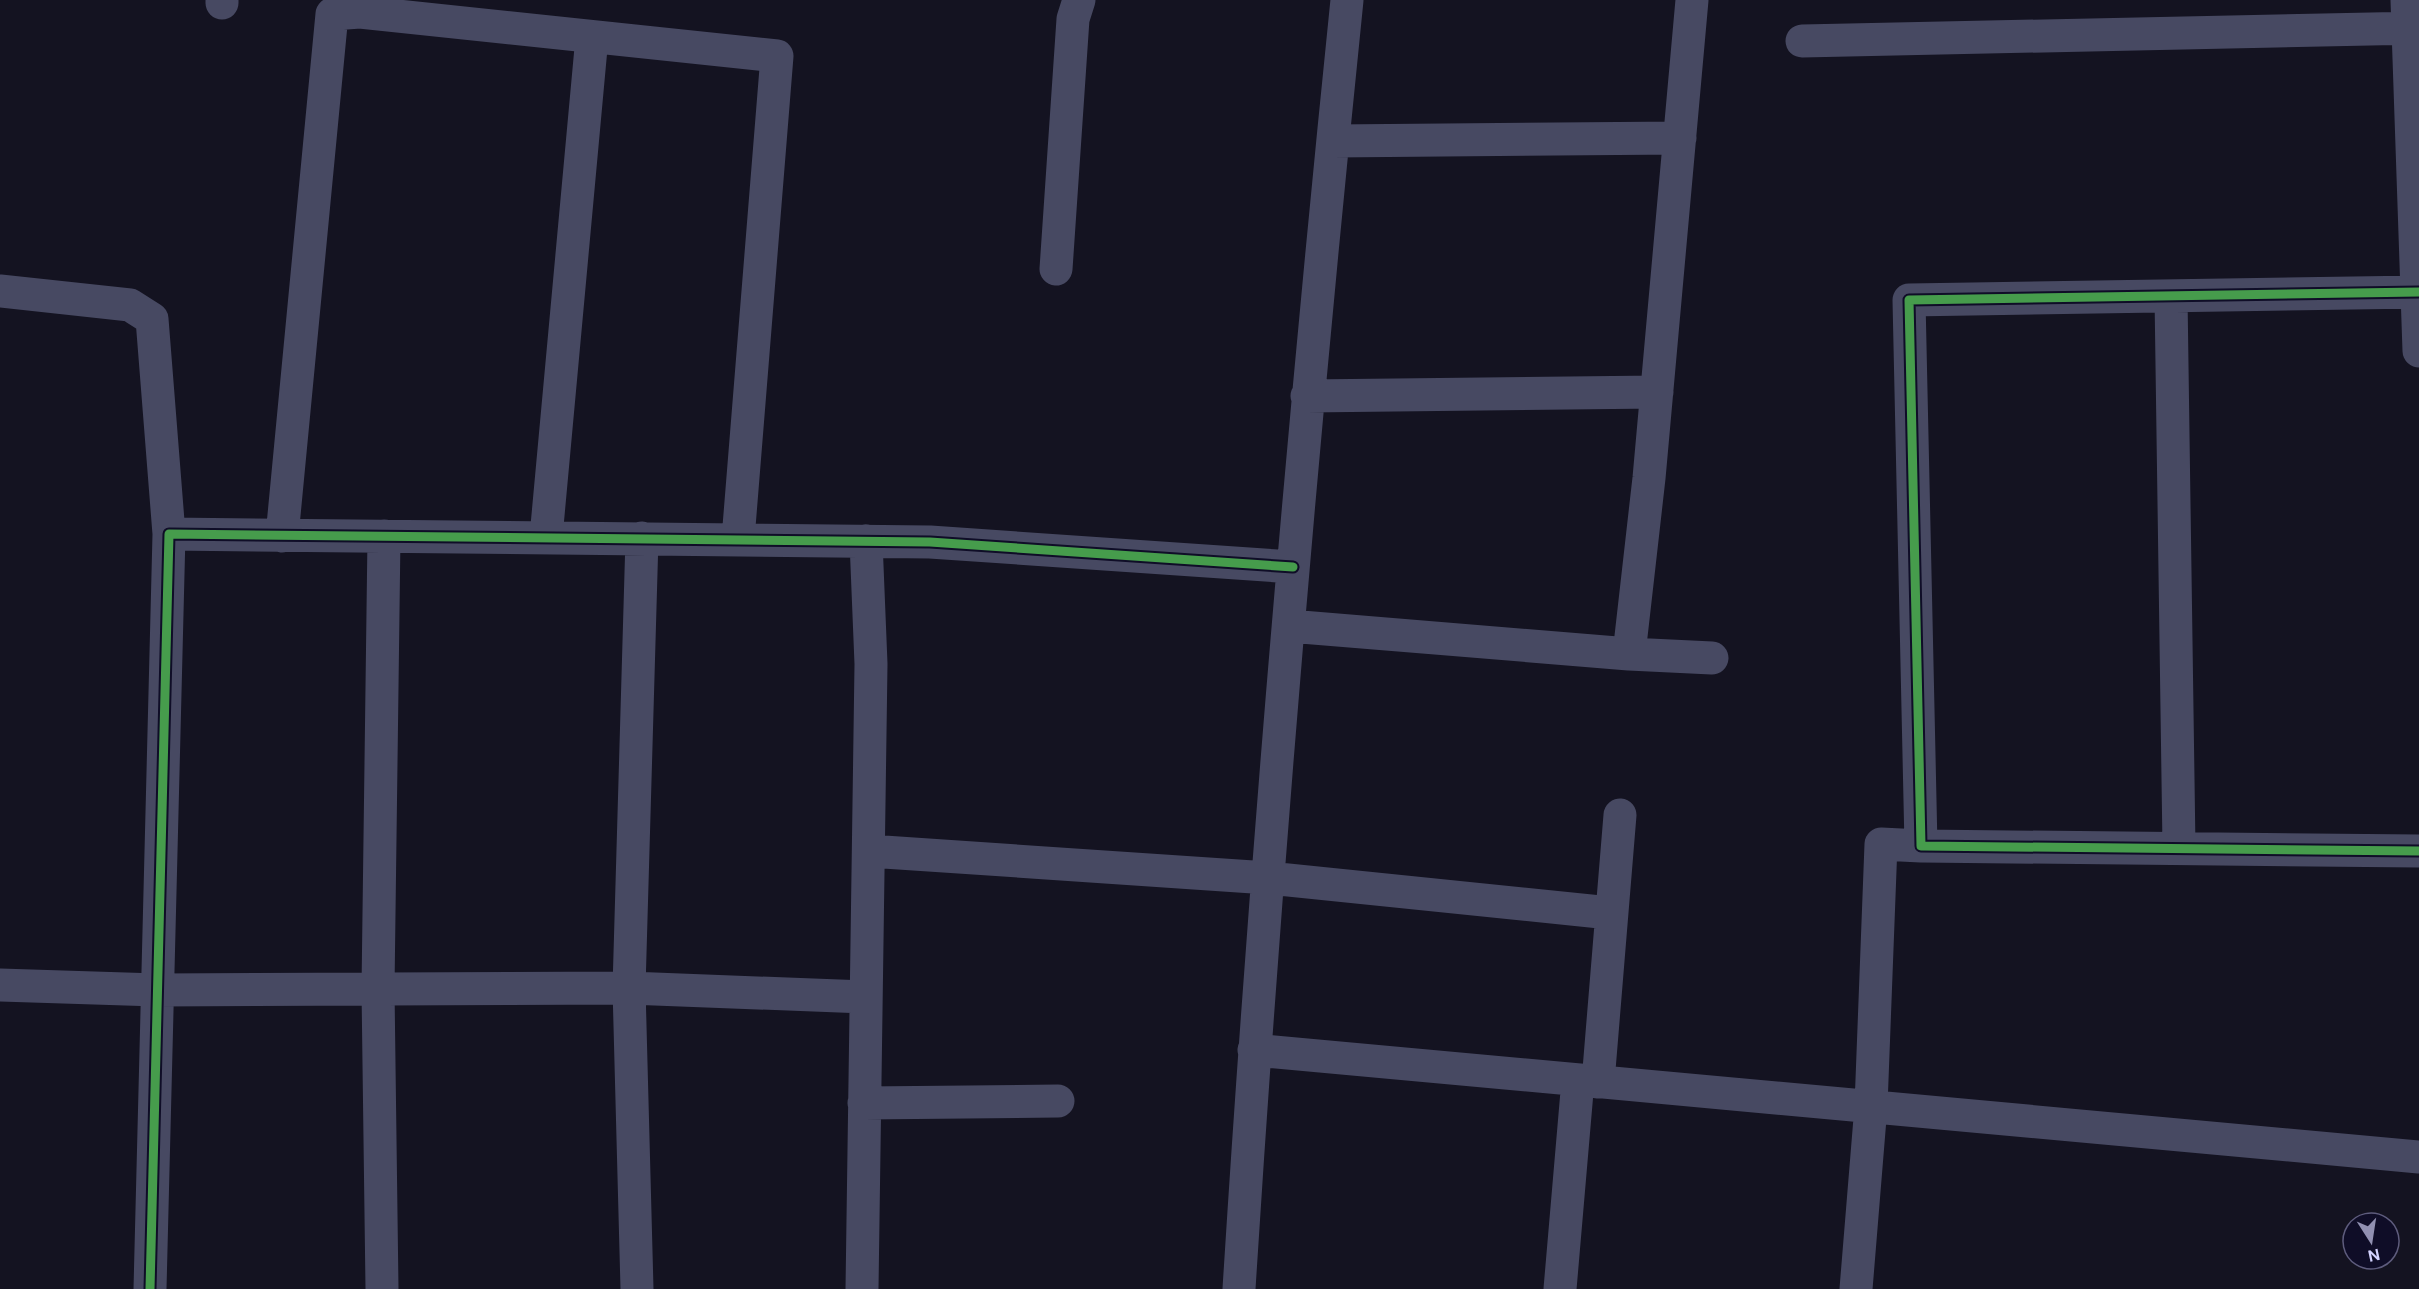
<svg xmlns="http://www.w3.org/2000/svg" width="2419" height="1289" font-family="'DM Sans',sans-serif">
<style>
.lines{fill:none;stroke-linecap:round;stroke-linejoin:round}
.minor{stroke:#474962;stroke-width:33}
.cycleway-casing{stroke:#0f0d27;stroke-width:13}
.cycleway{stroke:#469c4c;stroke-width:9}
</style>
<rect width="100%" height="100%" fill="#141321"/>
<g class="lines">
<path class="minor" d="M2407,0L2419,351
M222,3V0
M1802,41L2419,28
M1333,141L1680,138
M1056,269L1073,19L1079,0
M0,291L130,305L152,319L169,534
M2419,292L1909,300L1921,846L2419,851
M2171,296L2179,848
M1307,396L1657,392
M282,536L332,14L360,12L777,56L738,539
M546,537L592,37
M1289,626L1629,654L1649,478L1692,0
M1629,654L1712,658
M869,851L1268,878L1610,913
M0,985L157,990L629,988L865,997
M1254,1050L2419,1157
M1598,1082L1620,815
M864,1103L1058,1101
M150,1289L169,534L930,542L1293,567
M382,1289L378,989L384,536
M637,1289L629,988L642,538
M862,1289L871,664L866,541
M1239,1289C1266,859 1303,429 1347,0
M1560,1289L1578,1080
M1856,1289L1871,1106L1881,844L1921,846"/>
<defs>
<path id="cycleway" d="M2419,292L1909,300L1921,846L2419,851
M150,1289L169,534L930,542L1293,567"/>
</defs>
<use href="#cycleway" class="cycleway-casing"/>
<use href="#cycleway" class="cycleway"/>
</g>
<g transform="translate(2371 1241) rotate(168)"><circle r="28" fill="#0f0d27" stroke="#5e5c7d" stroke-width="1.5"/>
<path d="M0-4.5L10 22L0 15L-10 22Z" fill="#9190b1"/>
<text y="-9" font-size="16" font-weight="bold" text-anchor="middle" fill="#d4d3ff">N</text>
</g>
</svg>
